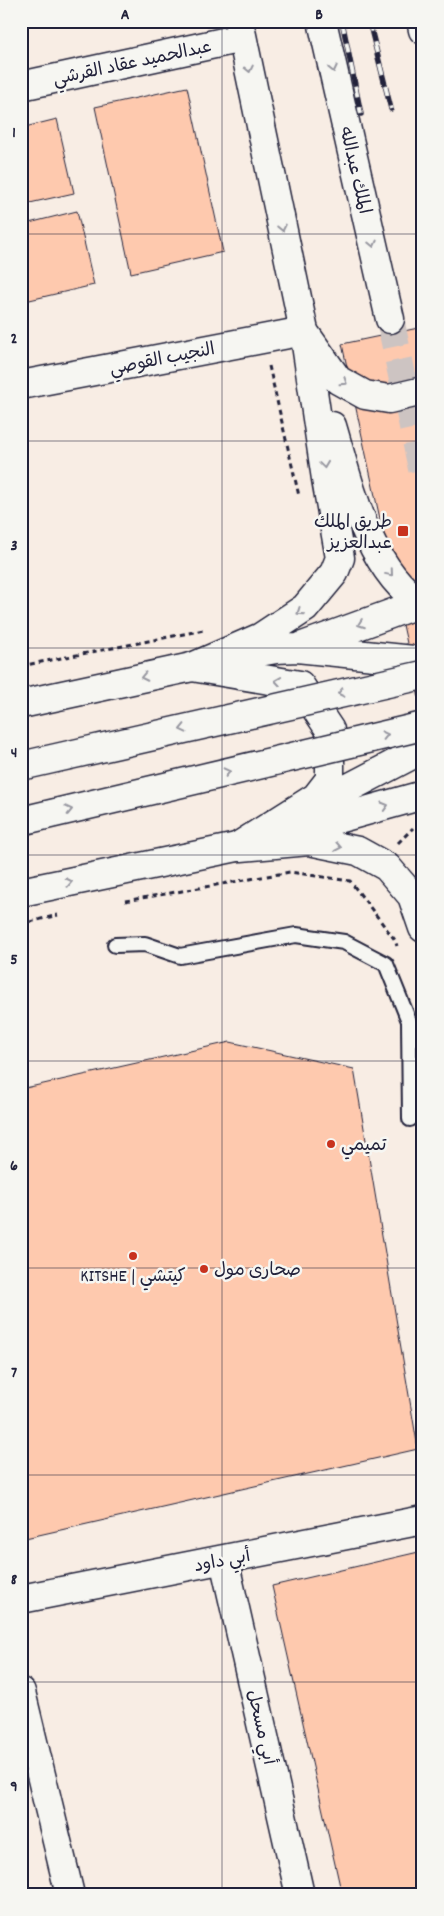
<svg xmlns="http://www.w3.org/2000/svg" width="444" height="1916" font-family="Dekko,'Playpen Sans Arabic',sans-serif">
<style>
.building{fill:#fec9ae;stroke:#22223b}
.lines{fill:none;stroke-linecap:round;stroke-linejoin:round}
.trunk-tunnel{stroke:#cdc4c2;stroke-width:28;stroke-dasharray:28 14;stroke-linecap:butt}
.service-casing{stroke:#22223b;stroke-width:18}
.minor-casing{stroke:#22223b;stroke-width:31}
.tertiary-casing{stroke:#22223b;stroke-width:31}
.secondary-casing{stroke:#22223b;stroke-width:31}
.trunk-casing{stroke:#22223b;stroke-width:31}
.path{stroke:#22223b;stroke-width:3;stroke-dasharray:5 4;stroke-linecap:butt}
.service{stroke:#f6f6f2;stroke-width:14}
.minor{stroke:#f6f6f2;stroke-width:28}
.tertiary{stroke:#f6f6f2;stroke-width:28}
.secondary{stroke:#f6f6f2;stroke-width:28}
.trunk{stroke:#f6f6f2;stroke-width:28}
.rail-casing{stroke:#22223b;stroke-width:5.5}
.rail{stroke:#f6f6f2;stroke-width:4;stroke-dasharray:11;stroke-linecap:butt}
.primary-bridge-casing{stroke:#22223b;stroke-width:31;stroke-linecap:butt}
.primary-bridge{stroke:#f6f6f2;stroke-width:28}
.oneway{stroke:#9797a0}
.grid{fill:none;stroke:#22223b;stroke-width:1;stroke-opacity:0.55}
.poi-dot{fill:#c8321e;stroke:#f6f6f2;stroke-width:2}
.labels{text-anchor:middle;stroke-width:5;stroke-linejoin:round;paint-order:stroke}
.street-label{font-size:18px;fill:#22223b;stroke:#f6f6f2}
.poi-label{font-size:18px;fill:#22223b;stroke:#f6f6f2;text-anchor:start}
.neatline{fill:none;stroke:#22223b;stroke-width:2}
.grid-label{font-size:16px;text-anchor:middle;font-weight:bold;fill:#22223b}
</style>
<rect width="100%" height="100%" fill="#f8ede4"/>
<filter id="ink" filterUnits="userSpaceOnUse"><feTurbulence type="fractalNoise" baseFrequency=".02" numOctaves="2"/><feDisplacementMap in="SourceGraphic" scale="10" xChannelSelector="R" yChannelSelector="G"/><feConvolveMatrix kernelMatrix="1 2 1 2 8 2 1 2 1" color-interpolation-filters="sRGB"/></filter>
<g filter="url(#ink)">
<path class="building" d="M187,87L223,252L131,273L95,107Z
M57,119L74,193L21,205V128Z
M77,211L94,285L21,302V225Z
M423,327V717L342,344Z
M21,603L26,626L21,627Z
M230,1042L354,1069L418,1449L21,1539V1089Z
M423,1551V1895H342L272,1586Z"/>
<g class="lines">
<path class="trunk-tunnel" d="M390,319L423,473"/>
<defs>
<path id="service" d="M115,945L145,944L180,956L296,935L344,942L386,964L409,1021L410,1119"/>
<path id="minor" d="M21,86L242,38
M21,385L304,331
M224,1560L300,1895
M21,1599L423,1520
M21,1692L70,1895"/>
<path id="tertiary" d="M21,704L192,667
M21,892L237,847"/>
<path id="secondary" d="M307,336L338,380L365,395L389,399L423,391
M332,426C349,483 368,571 423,604
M303,646L423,602
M242,655L276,649L297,648L423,661
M192,667L261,637L305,608L334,573L340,558L326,479L304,331L239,21
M192,667L300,685L330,730V779L316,797L237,847
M314,806L423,749
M287,833L423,795
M241,847L309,841L358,851L387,867L412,896L423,928"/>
<path id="trunk" d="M322,21L390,319
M421,21L423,30"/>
</defs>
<use href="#service" class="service-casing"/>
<use href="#minor" class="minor-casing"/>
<use href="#tertiary" class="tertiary-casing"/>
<use href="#secondary" class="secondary-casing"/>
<use href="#trunk" class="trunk-casing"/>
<path class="path" d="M269,366L299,496
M21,666L204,630
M398,843L413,828
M125,901L290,872L350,881L395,940L397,946
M21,924L58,915"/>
<use href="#service" class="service"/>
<use href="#minor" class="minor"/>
<use href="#tertiary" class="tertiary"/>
<use href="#secondary" class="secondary"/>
<use href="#trunk" class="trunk"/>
<defs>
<path id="rail" d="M342,21L361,114
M369,21L391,109"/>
</defs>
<use href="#rail" class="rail-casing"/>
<use href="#rail" class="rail"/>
<defs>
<path id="primary-bridge" d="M21,766L423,675
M21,821L423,726"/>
</defs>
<use href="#primary-bridge" class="primary-bridge-casing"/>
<use href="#primary-bridge" class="primary-bridge"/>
</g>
<defs><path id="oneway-chevron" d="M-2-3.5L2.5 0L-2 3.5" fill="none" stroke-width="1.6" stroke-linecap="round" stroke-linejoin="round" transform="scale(1.25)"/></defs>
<g class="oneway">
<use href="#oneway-chevron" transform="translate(249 69) rotate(78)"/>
<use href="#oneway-chevron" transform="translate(333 69) rotate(77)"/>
<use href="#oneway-chevron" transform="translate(282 228) rotate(78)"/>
<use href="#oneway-chevron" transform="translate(373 244) rotate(77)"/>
<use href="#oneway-chevron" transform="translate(344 382) rotate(33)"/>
<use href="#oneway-chevron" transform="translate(324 465) rotate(82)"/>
<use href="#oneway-chevron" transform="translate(390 573) rotate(50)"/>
<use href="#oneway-chevron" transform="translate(300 612) rotate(145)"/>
<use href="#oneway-chevron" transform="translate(361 624) rotate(160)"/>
<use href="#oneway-chevron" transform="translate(144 677) rotate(168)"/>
<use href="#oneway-chevron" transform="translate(278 681) rotate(-171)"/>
<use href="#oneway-chevron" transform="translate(341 693) rotate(168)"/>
<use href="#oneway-chevron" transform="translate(183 729) rotate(167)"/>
<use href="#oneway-chevron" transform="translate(385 735) rotate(-13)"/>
<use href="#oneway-chevron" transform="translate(227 772) rotate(-13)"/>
<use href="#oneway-chevron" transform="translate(385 806) rotate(-16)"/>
<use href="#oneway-chevron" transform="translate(69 810) rotate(-13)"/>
<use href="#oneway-chevron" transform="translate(338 847) rotate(11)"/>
<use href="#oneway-chevron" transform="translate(69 882) rotate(-12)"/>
</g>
</g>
<path class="grid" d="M222,21V1895M21,234H423M21,441H423M21,648H423M21,855H423M21,1061H423M21,1268H423M21,1475H423M21,1682H423"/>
<g class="poi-dot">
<rect x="397" y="525" width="12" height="12" rx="2.5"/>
<circle cx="331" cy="1144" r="5"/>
<circle cx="133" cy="1256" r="5"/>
<circle cx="204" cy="1269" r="5"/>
</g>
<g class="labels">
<g class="street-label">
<text transform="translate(132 62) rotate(-12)" y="6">عبدالحميد عقاد القرشي</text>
<text transform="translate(356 170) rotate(77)" y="6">الملك عبدالله</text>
<text transform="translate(162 358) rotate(-11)" y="6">النجيب القوصي</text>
<text transform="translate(222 1560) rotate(-11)" y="6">أبي داود</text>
<text transform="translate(262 1727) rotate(77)" y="6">أبي مسحل</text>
</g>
<g class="poi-label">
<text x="392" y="527" text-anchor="end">طريق الملك<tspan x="392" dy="21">عبدالعزيز</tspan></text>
<text x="341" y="1150">تمیمي</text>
<text x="214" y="1275">صحارى مول</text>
<text x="133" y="1281" text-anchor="middle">KITSHE | كيتشي</text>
</g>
</g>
<rect width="444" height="1916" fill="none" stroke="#f6f6f2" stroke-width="55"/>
<rect x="28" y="28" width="388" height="1860" class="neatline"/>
<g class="grid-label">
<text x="125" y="19">A</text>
<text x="319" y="19">B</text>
<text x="14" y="137">1</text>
<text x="14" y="343">2</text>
<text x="14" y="550">3</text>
<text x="14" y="757">4</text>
<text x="14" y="964">5</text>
<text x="14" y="1170">6</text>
<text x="14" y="1377">7</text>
<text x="14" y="1584">8</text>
<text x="14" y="1791">9</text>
</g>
</svg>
